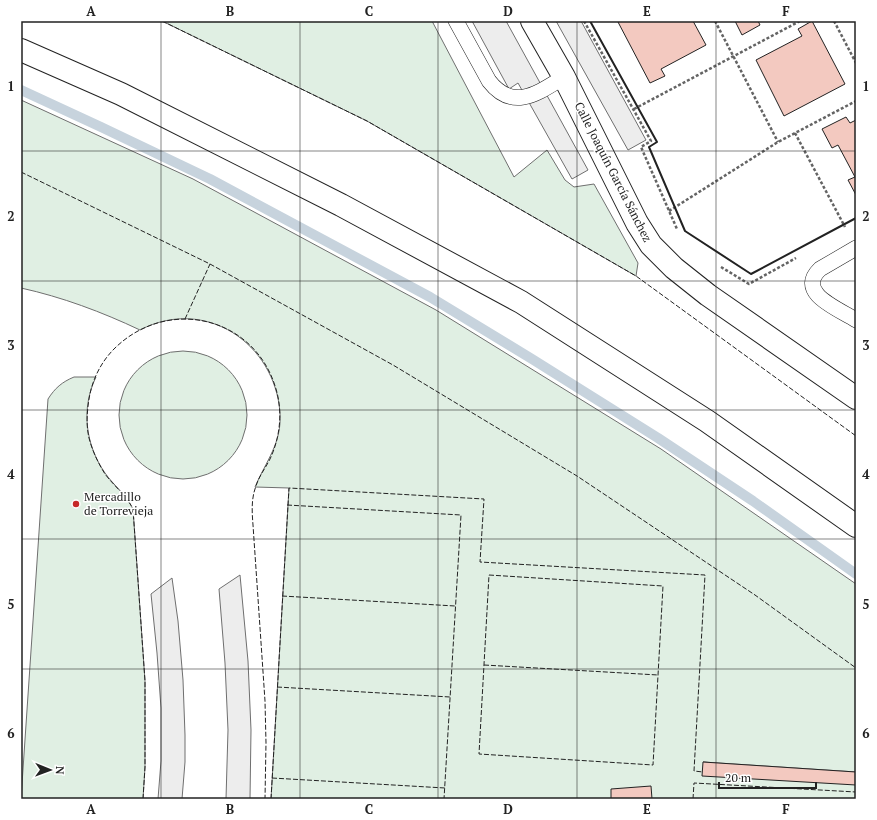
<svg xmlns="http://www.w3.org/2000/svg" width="877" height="820" font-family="'PT Serif',serif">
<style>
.green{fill:#e0efe3;stroke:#6f6f6f}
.parking{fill:#ededed;stroke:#6f6f6f}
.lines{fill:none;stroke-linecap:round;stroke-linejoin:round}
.stream{stroke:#c7d3dd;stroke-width:10}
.building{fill:#f3c9c0;stroke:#222}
.service-casing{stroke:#222;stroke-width:16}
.minor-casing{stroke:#222;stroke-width:24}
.trunk-casing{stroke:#222;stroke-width:24}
.path{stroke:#646464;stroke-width:2.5;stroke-dasharray:3 2;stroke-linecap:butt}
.service{stroke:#fff;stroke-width:15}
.minor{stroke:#fff;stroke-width:22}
.trunk{stroke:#fff;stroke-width:22}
.fence{stroke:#222;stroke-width:1;stroke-dasharray:5 2;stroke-linecap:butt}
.wall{stroke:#222;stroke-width:2}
.grid{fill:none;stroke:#222;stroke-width:1;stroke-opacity:0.55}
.poi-dot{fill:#c62828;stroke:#fff;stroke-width:1.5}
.labels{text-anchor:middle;stroke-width:3;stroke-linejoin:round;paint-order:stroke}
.street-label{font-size:12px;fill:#222;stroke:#fff}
.poi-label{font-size:12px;fill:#222;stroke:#fff;text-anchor:start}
.neatline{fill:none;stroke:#222;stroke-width:1.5}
.grid-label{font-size:13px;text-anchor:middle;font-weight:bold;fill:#222}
</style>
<rect width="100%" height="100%" fill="#fff"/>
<path class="green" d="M162,21H432L514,177L547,150L565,180L574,187L594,184L638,263L636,276L367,121Z
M21,100L193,179L436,310L661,449L856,584V772L703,762L856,777V799H271L289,488L255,487C266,461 282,443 280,413C275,343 205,296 140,330C102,312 62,297 21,288Z
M119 415a64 64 0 1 1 128 0a64 64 0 1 1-128 0Z
M74,377H96C81,408 85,444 105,473C114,486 126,494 133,509L145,681V767L143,799H21L48,399C55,388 62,382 74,377Z"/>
<path class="parking" d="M472,21H506L588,170L572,179L518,83L509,89Z
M556,21H581L646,140L628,150Z
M240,575L248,661L251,730L250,799H226L228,730L225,663L219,589Z
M172,578L178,621L183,680L185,735V762L182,799H158L161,761V708L157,653L151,594Z"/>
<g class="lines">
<path class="stream" d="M21,90L101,127L210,179L430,297L532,359L658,438L753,501L856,574"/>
</g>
<path class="building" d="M620,21H693L706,45L661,69L665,76L650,83L618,22Z
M735,21H758L760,25L742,35Z
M812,21L845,84L784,116L756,60L802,36L798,29Z
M846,117L850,123L856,120V195L848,180L855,177L838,145L832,148L822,129Z
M703,762L856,772V785L702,776Z
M651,786L652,799H611V789Z"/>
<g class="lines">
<defs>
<path id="service" d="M456,21L489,81C513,112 538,93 564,77
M856,248L820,269C795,293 839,309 856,320"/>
<path id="minor" d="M532,21L564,77L637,223L651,245L674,268L708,295L856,398"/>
<path id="trunk" d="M21,50L121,94L341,205L521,302L707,421L856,526"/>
</defs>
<use href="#service" class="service-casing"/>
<use href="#minor" class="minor-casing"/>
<use href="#trunk" class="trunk-casing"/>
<path class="path" d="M584,21L651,141L641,147L677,229
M715,21L778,142
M834,21L856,63
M634,109L800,21
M795,133L845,227
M669,211L778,142L856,101
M721,267L749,284L796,258"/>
<use href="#service" class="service"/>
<use href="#minor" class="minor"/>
<use href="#trunk" class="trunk"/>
<path class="fence" d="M162,21L367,121L636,276L856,436
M21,172L210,264L393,365L577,476L755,595L856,668
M185,319L210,264
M287,505L461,515L444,799
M489,575L663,586L653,765L479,754Z
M282,596L455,606
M484,665L658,675
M277,687L450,697
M272,778L445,788
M143,799L145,767V681L133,509C126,495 114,486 105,474C98,463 92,450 89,438C86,425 87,412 89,399C92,380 101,362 114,349C167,296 255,316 276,389C283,412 280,438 270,459C265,469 259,476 256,486C251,499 252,512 253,525L265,701L266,743L265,799
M271,799L289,488L484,499L480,562L705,575L694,771L703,772
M693,799L694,783L856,792"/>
<path class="wall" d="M590,21L657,142L649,147L685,231L751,274L856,218"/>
</g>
<path class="grid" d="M161,21V799M300,21V799M438,21V799M577,21V799M716,21V799M21,151H856M21,281H856M21,410H856M21,539H856M21,669H856"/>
<circle class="poi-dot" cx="76" cy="504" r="4"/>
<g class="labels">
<g class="street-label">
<text transform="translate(613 172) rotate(63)" y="4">Calle Joaquín García Sánchez</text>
</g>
<g class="poi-label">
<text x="84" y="501">Mercadillo<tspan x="84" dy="14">de Torrevieja</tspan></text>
</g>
</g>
<rect width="877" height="820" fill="none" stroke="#ffffff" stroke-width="44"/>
<g transform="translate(50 770) rotate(91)" stroke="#ffffff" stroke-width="3" paint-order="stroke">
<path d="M0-3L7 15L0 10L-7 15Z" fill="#222222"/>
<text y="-6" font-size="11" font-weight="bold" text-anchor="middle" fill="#222222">N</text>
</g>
<path d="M719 782v6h97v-6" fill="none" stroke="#222222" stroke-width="2"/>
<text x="725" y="782" font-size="12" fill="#222222" stroke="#ffffff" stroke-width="3" paint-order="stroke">20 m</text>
<rect x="22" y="22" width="833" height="776" class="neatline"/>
<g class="grid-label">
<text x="91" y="16">A</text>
<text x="230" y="16">B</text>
<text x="369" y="16">C</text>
<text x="508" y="16">D</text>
<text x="647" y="16">E</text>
<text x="786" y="16">F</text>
<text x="11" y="91">1</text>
<text x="866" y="91">1</text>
<text x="11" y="221">2</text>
<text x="866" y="221">2</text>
<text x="11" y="350">3</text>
<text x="866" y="350">3</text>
<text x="11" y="479">4</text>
<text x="866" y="479">4</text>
<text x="11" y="609">5</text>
<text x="866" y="609">5</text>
<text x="11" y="738">6</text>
<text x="866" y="738">6</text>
<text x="91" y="814">A</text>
<text x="230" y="814">B</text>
<text x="369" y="814">C</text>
<text x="508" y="814">D</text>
<text x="647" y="814">E</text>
<text x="786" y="814">F</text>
</g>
</svg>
